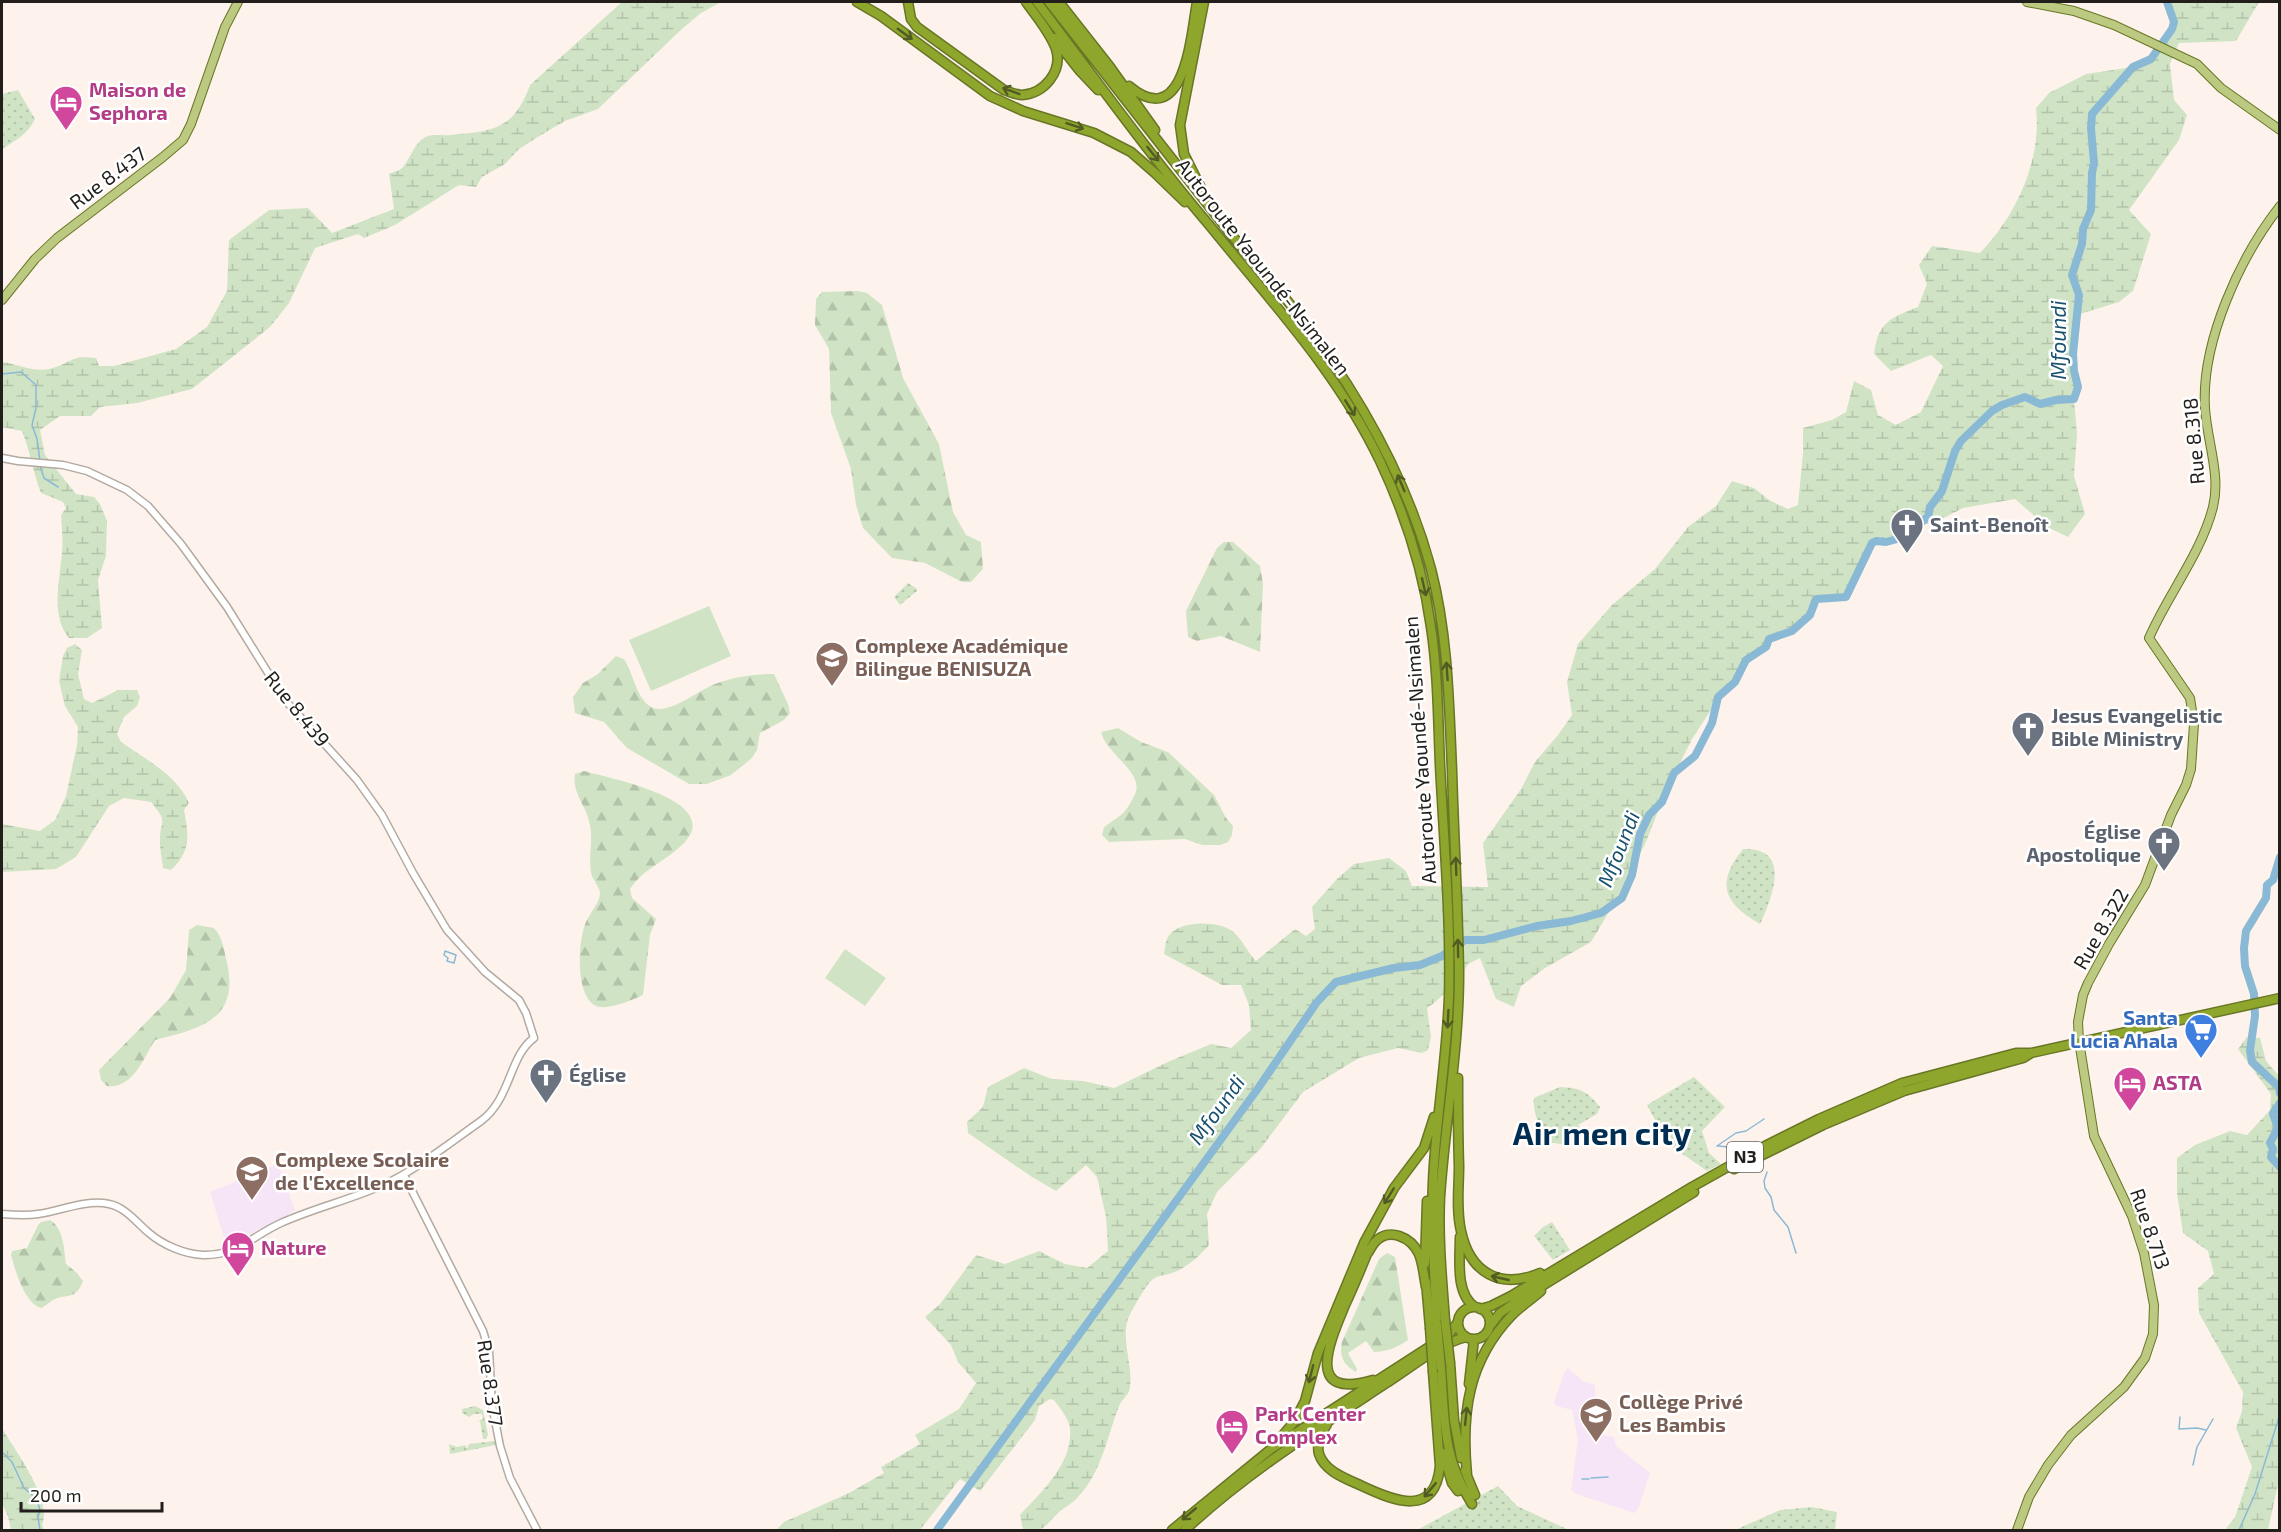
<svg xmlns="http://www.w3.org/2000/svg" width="2281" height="1532" font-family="'Exo 2',sans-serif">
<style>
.education{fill:#f6e5f7}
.grass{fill:url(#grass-dots)}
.forest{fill:url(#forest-firs)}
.wetland{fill:url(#wetland-marsh)}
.pitch{fill:#d0e4c5}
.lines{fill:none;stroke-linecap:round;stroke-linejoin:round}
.stream{stroke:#8ab9d6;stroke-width:1.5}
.river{stroke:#8ab9d6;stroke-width:8}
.minor-casing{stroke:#b2a9a1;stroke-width:9}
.major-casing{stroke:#687626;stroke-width:10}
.highway-casing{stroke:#687626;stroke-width:11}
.minor{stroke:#fff;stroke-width:6}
.major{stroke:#bbca80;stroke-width:8}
.highway{stroke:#8da62b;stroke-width:8}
.highway-bridge-casing{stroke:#687626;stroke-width:11;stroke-linecap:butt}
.highway-bridge{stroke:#8da62b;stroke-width:8}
.oneway{stroke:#525b23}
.labels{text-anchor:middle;stroke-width:5;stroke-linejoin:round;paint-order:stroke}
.shield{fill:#fff;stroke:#646260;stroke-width:1.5}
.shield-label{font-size:18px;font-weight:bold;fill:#221e1c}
.hotel-label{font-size:20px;font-weight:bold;fill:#b23c85;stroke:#fff;text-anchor:start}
.street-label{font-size:20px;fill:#221e1c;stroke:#fff}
.worship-label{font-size:20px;font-weight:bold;fill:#5b616d;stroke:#fff;text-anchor:start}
.education-label{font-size:20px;font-weight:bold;fill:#785e54;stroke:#fff;text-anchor:start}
.shop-label{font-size:20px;font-weight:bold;fill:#366cbe;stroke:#fff;text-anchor:end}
.water-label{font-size:21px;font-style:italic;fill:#18516f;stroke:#fff}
.town-label{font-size:32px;font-weight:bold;fill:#002e52;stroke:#fff}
</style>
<defs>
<pattern id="grass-dots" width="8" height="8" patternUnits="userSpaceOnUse" patternTransform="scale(1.5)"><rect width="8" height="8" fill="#d0e4c5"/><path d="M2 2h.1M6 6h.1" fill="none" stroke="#b2c3a9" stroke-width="1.8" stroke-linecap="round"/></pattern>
<pattern id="forest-firs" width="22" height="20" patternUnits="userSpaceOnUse" patternTransform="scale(1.5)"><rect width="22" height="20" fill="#d0e4c5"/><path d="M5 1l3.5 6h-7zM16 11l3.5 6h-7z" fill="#b2c3a9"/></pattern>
<pattern id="wetland-marsh" width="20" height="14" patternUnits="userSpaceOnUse" patternTransform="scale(1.5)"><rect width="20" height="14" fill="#d0e4c5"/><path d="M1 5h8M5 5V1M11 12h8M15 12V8" fill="none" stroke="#b2c3a9"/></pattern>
</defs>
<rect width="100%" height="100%" fill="#fef3ec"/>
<path class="education" d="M278,1164L295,1210L275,1223L247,1235L227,1248L210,1192Z
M1568,1368L1583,1381L1595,1385L1597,1434L1614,1437L1616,1446L1650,1473L1638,1510L1634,1513L1576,1494L1571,1490L1578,1440L1572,1410L1556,1406L1554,1402L1564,1373Z"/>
<path class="grass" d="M18,90L35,119C28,134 15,141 2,149V94Z
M908,583L917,589V591L900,605L894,597Z
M1743,849C1792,847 1773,896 1760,924C1724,903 1715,884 1743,849Z
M1694,1077L1725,1107L1702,1131L1709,1153L1721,1164L1707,1171L1668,1144L1647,1105Z
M1560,1087C1581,1088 1587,1091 1600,1107L1597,1114L1578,1125L1585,1134L1569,1147L1561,1144L1545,1142C1541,1128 1532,1112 1534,1098Z
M1552,1222L1570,1250L1553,1260L1534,1236L1543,1227Z
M475,1406L483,1410L488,1435L486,1439H483L480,1421L476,1422L483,1419L482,1414H474L469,1417L462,1413V1409Z
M494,1441L496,1445L450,1454L449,1444L457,1447L465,1445L467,1449L469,1444Z
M1498,1486L1517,1506L1569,1530H1417Z
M1812,1507L1837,1512L1835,1530H1735L1780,1510Z"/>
<path class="forest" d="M858,291L867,293L882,305L903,378L939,444L953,512L966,535L981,542L983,569L971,582H962L925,563L892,558L863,528L856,505L851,469L831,413L829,349L815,325L816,299L822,292Z
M1224,542H1233L1260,566L1263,584L1260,652L1221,636L1197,641L1188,637L1186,611L1217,548Z
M616,656L624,659C633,672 636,698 651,707C668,716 699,690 715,684C733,677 754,674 774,674L788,704L790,713L784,720L760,733L757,750L752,758L731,775L707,784H689L627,748L604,722L575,713L573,697L583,683L598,674Z
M1118,728L1141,742L1168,752L1214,795L1226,818L1233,826L1232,835L1228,842L1220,845H1202L1185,839L1109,842L1102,835L1104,827C1123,814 1125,814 1135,794C1145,773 1105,753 1101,732Z
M584,771C608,778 727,800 683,844C666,861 643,869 630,889L632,898L656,919L650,935L643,995C632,1000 606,1012 594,1005C575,993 578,940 586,922C590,912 600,903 600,893C599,885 592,880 591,872C588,856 594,837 589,821C585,804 572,793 575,774Z
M197,925L214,928C223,938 224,950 227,963C240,1020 199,1029 155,1040C143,1059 133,1089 107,1086L101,1080L99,1070L170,998L186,970L189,930Z
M50,1220C64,1229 64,1249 66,1264L77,1273L83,1281C76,1300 67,1294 55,1299C51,1301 46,1305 42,1308C25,1305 15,1270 11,1255L12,1251L27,1248L38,1225L41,1222Z
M1387,1253L1395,1257L1408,1340C1398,1347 1387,1352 1374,1352L1366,1341L1348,1353L1357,1369L1356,1372C1343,1365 1339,1356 1342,1342L1379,1259Z"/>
<path class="wetland" d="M622,2H721L701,13L682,29L598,109L565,121L541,135L519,149L505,164L482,177L476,187L459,185L395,225L364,238L358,234L315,248L289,303L270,327L192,389L137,403L100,407L91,416H60L40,430L45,455L76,494L94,497L100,504L107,521L106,556L98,580L102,628L87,638H69C50,616 60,579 62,552C63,540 62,527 61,515L66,508L63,502L41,493C33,472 30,451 22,431L2,427V362C19,364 31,372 49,369C60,367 67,361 77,358C83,356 90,358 96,358L99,366H114L176,349L207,327L227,291L229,240L269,210L308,208L332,233L394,209L389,174C393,172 399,171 402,168C411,159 414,141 428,136C435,134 444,136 451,135C494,131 514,129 530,85Z
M2167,2H2259L2236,41L2179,43L2170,64L2174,100L2187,115L2179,140L2129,210L2151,234L2133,291L2119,302L2077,315L2073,354L2074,371L2078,387L2074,399L2077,434L2074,476L2085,514L2068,537L2047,527L2015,499L1963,508L1932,524H1919L1901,538L1886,542L1876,541L1872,543L1846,597L1816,599L1810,615L1792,631L1769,639L1713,707L1692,739L1666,791L1646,842L1621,892L1591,942L1545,968L1521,986L1514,1007L1496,999L1480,958L1468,964C1463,975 1438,1002 1427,1008L1431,1037L1428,1050L1422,1053L1398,1048L1359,1058L1303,1092L1261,1148L1217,1192L1207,1214L1209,1245C1199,1257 1184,1270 1169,1274C1163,1276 1157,1275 1152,1280C1146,1285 1131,1311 1128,1319C1121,1340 1133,1365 1130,1387C1130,1394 1122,1399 1119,1406C1107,1437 1102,1472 1078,1497C1072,1504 1063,1508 1057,1514C1044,1527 1045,1532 1023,1530L1020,1515C1042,1491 1073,1464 1070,1428C1069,1419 1060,1408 1054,1400L1050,1399L1039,1406L1035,1420L980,1491L960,1479L920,1530H776L784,1522L849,1493L884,1473L881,1467L920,1444L915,1435L959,1409L976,1383L958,1362L951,1345L925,1317L940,1304L976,1255L1005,1264L1039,1251L1065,1264L1087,1268L1108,1251L1106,1217L1097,1177L1086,1165L1056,1191L1032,1177L968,1133L967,1122L983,1107L988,1087L1024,1068L1052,1079L1083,1081L1114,1088L1170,1061L1211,1044L1231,1048L1251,1030L1249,1005L1241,985H1222L1164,954C1165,949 1165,943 1167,939C1175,920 1217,920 1232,931C1240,936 1248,953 1256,961L1295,929L1306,936L1315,929L1312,907L1337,879L1354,864L1389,858L1406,871L1412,886L1488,887L1483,843L1521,789L1535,762L1558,735L1572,715L1567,682L1578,644L1612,605L1655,569L1688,527L1716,506L1732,481L1754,488L1769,500L1788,509L1798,505L1803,453V428L1832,420L1846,412L1854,381L1871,390L1878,415L1896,425L1921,412L1943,366L1931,355L1891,371L1874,354C1878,322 1890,318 1918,307L1927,284L1919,265L1932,246L1980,253C2016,216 2042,160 2036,108L2049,93L2086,74L2133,67L2151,59L2172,29L2174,22Z
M75,644L82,650L78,674L84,699L92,703L118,690H137L140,697L137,706L124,717L117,734L121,742C145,759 177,775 189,803L184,810C189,836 191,851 171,870L163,868C162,860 160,851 160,843C159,819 170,825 151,802L124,798L109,806L76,857L56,869L2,872V824L40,831L55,820L66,796L77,745L78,727L65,706L59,681L63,656L67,648Z
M2247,1037L2260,1038L2266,1061L2279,1076L2280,1475L2268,1530H2225L2235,1517L2252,1467L2236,1428L2242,1411L2243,1392L2199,1313L2198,1288L2214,1274L2208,1251L2183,1233L2177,1193V1158L2195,1145L2230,1131L2247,1135L2270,1110L2271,1094L2238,1049Z
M2,1428C15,1451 53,1500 42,1525L44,1530H11L8,1516L2,1504Z"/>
<path class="pitch" d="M709,606L731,656L651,691L629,640Z
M845,949L886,978L865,1006L825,978Z"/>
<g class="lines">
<path class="stream" d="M2,374L21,372L36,385V408L32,425L37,439L40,461
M40,466L44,478L58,487
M445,951L456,955L454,963L447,961L448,958L444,955Z
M1717,1146L1736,1133L1746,1131L1764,1119
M1718,1146L1728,1147
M1767,1172L1764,1181L1765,1188L1771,1197L1774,1210L1788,1227L1796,1253
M2180,1417L2179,1429L2197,1428L2206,1430
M2,1452L12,1462L24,1488L37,1499L40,1510L38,1517L40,1530
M2193,1465L2197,1447L2213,1419
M1591,1478L1608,1477
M1582,1479H1589
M2239,1530L2255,1494L2280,1414"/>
<path class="river" d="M2280,857L2273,880L2267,885L2266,898L2246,931L2244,948L2245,966L2254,994L2255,1016L2250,1050L2252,1062L2279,1087L2280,1093
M2280,1103L2273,1114L2278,1128L2270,1143L2273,1149L2271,1157L2280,1167
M937,1530L1259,1087L1317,1002L1336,982L1394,968L1420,965L1442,956L1465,940H1484L1537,926L1571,921L1601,913L1622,898L1632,875L1640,834L1649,815L1662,802L1674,773L1695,756L1712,723L1718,697L1735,682L1746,660L1766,647L1769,639L1792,631L1810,615L1816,599L1846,597L1872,543L1876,541L1886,542L1901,538L1928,517L1930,507L1942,491L1955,451L1961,441L1992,411L2002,405L2025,397L2040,404L2056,400L2074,399L2078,387L2074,371L2073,354L2079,295L2072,275L2082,244L2083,229L2091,210L2092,173L2094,163L2091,128L2092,114L2133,67L2151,59L2172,29L2174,22L2167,2"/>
<defs>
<path id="minor" d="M2,458L18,461L63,465L87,471L127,490L148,506L181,544L227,607L285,700L357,780L382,815L413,873L447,930L485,972L519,1000L526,1013L534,1038C509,1056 511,1099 481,1121C451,1142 416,1170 383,1185C350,1200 314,1208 281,1223C252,1236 237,1256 203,1255C184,1254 163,1245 149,1233C137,1223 125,1207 109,1204C86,1199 60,1211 38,1214C26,1216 14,1215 2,1214
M404,1175L483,1331L489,1351L492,1405L500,1446L510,1478L537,1530"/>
<path id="major" d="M2027,2L2074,11L2114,25L2197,64L2221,88L2280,130
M2,300L35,259L57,238L163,157L183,140L191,124L225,27L238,2
M2017,1530L2029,1497L2048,1465L2071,1435L2124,1387L2145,1358L2153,1334L2154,1305L2144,1253L2132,1216L2094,1136L2079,1041L2078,1022L2083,995L2088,983L2109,944L2145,885L2171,815L2186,785L2191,769L2194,724L2190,698L2149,638C2168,594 2201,554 2213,507C2221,475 2207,441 2205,408C2201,342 2240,257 2280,206"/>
<path id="highway" d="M857,2L881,16L990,96L1023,111L1094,133L1131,152L1155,173L1185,202
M908,2L911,19L917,27L1004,90C1010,92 1016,95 1022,95C1044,94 1063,71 1056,49C1050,32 1036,16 1026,2
M1037,2C1094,77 1149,154 1210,226C1271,301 1338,373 1380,461C1405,514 1423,569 1431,627C1438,673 1438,719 1440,765C1444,842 1451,920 1449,997C1447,1053 1438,1108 1434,1164C1430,1218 1434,1270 1437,1324
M1049,2C1107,76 1165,150 1223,224C1245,253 1271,279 1293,308C1354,386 1405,472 1431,569C1448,635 1449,703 1452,770C1454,838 1458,905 1459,973C1459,1049 1445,1122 1440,1197C1438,1238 1442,1279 1445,1320
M1059,2L1110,67L1155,130
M1054,38L1080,71L1098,90
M1129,86C1185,133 1191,35 1197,2
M1201,188L1184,154L1180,125L1204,2
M1458,1078C1458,1107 1458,1136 1459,1166C1459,1187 1456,1210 1461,1231C1470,1273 1500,1290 1540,1273
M1734,1169L1823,1125L1904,1091L2023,1058L2031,1053
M1460,1237C1460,1259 1455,1294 1475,1307
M1425,1263L1427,1201
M1426,1282L1430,1328
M1458 1323a16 16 0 1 1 32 0a16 16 0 1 1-32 0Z
M1480,1309L1491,1306L1511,1296L1692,1187L1765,1146L1819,1119L1902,1083L2016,1053H2031L2280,998
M1490,1326L1500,1313L1516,1302L1694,1192
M1450,1363L1454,1420L1461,1458
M1441,1368C1445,1421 1442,1456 1472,1504
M1373,1380C1302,1401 1331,1339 1345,1305C1353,1288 1360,1271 1367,1254C1370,1250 1372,1245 1375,1242C1389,1227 1411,1237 1419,1254C1423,1264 1424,1276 1426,1287
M1469,1384L1474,1339
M1327,1424C1322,1433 1316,1442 1319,1454C1325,1472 1347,1479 1362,1486C1394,1501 1435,1518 1440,1466L1433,1372
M1271,1449L1294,1422L1305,1401L1318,1353L1364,1243L1394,1188L1424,1148L1434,1117
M1443,1453L1452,1483L1458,1491
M1465,1471L1475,1495
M1467,1475C1461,1413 1468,1361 1512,1315C1521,1306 1532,1299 1541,1291
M1172,1530L1271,1449L1449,1334L1458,1322
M1185,1530C1246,1473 1318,1428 1388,1382C1412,1367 1438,1344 1466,1337"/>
</defs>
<use href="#minor" class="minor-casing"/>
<use href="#major" class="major-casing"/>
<use href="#highway" class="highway-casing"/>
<use href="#minor" class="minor"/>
<use href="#major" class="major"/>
<use href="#highway" class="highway"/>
<defs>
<path id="highway-bridge" d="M1445,1320L1450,1363
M1437,1324L1441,1368
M1430,1328L1433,1372"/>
</defs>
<use href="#highway-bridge" class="highway-bridge-casing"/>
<use href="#highway-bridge" class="highway-bridge"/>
</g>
<defs><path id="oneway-shaft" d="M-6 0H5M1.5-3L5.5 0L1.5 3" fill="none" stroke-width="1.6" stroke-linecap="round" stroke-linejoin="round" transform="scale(1.5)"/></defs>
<g class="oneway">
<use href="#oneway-shaft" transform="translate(905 34) rotate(36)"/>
<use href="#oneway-shaft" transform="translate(1011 91) rotate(-160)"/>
<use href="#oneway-shaft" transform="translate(1075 126) rotate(18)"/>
<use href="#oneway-shaft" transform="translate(1153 154) rotate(51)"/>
<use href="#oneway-shaft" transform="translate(1350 408) rotate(58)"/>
<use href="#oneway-shaft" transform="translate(1401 483) rotate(-113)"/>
<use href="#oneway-shaft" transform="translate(1424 587) rotate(77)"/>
<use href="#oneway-shaft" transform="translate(1447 671) rotate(-94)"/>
<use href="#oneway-shaft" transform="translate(1456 866) rotate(-92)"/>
<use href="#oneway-shaft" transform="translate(1458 948) rotate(-91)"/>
<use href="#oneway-shaft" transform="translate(1448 1019) rotate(93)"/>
<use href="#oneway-shaft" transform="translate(1389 1196) rotate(122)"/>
<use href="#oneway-shaft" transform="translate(1500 1278) rotate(-167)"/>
<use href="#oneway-shaft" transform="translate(1311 1374) rotate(104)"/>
<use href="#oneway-shaft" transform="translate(1466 1416) rotate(-84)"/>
<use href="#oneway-shaft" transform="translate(1430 1490) rotate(130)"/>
<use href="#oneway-shaft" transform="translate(1189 1514) rotate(140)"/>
</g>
<defs>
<symbol id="hotel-pin" viewBox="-11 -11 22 30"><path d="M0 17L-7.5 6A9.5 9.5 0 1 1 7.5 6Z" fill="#d1479c" stroke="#fff"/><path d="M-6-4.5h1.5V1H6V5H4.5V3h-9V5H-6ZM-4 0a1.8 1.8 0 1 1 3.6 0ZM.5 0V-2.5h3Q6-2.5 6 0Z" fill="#fff"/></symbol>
<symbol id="church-pin" viewBox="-11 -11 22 30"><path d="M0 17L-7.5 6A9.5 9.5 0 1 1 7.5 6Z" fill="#6b7280" stroke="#fff"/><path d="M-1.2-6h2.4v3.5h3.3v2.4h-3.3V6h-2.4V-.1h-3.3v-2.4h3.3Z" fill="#fff"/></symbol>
<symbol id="school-pin" viewBox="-11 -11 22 30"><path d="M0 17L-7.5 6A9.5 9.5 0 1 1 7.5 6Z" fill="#8d6e63" stroke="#fff"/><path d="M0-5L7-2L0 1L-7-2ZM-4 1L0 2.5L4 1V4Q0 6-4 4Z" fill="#fff"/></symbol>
<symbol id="supermarket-pin" viewBox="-11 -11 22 30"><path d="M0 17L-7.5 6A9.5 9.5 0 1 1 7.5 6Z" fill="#3f7fe0" stroke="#fff"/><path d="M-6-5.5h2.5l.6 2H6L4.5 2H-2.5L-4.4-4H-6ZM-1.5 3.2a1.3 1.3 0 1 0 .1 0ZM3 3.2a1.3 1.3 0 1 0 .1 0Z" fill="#fff"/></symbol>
</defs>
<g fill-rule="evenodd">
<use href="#hotel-pin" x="47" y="83" width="38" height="52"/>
<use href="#church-pin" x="1888" y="506" width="38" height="52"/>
<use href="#school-pin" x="813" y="639" width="38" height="52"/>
<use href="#church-pin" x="2009" y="709" width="38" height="52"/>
<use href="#church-pin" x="2145" y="824" width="38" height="52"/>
<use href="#supermarket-pin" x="2182" y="1011" width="38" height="52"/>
<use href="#church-pin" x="527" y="1056" width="38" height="52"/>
<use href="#hotel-pin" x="2111" y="1064" width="38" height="52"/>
<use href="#school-pin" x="233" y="1153" width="38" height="52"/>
<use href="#hotel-pin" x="219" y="1229" width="38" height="52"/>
<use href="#school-pin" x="1577" y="1395" width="38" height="52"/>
<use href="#hotel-pin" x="1213" y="1407" width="38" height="52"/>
</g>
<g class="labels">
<rect class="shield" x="1727" y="1142" width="36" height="30" rx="4.5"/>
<g class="shield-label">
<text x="1745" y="1163">N3</text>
</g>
<g class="hotel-label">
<text x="89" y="97">Maison de<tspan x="89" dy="23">Sephora</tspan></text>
<text x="2153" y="1090">ASTA</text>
<text x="261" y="1255">Nature</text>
<text x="1255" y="1421">Park Center<tspan x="1255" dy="23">Complex</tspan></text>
</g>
<g class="street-label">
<text transform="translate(108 178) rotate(-37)" y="7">Rue 8.437</text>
<text transform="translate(1263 267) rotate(52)" y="7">Autoroute Yaoundé-Nsimalen</text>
<text transform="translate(2194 441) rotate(-95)" y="7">Rue 8.318</text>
<text transform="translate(297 709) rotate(51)" y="7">Rue 8.439</text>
<text transform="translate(1420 750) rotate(-94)" y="7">Autoroute Yaoundé-Nsimalen</text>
<text transform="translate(2101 929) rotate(-60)" y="7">Rue 8.322</text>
<text transform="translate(2150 1229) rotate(71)" y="7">Rue 8.713</text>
<text transform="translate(490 1383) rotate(82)" y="7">Rue 8.377</text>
</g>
<g class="worship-label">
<text x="1930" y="532">Saint-Benoît</text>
<text x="2051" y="723">Jesus Evangelistic<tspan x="2051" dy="23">Bible Ministry</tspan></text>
<text x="2141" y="839" text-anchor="end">Église<tspan x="2141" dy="23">Apostolique</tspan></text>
<text x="569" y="1082">Église</text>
</g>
<g class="education-label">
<text x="855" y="653">Complexe Académique<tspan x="855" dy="23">Bilingue BENISUZA</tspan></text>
<text x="275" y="1167">Complexe Scolaire<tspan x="275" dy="23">de l'Excellence</tspan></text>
<text x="1619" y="1409">Collège Privé<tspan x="1619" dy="23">Les Bambis</tspan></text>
</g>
<g class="shop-label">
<text x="2178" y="1025">Santa<tspan x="2178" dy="23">Lucia Ahala</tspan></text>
</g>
<g class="water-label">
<text transform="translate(2059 340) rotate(-90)" y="7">Mfoundi</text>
<text transform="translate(1619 849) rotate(-68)" y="7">Mfoundi</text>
<text transform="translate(1217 1110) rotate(-54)" y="7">Mfoundi</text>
</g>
<g class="town-label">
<text x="1602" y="1145">Air men city</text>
</g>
</g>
<rect width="2281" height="1532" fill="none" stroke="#221e1c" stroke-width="6"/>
<path d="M21 1502v9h141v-9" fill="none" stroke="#221e1c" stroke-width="3"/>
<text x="30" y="1502" font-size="18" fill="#221e1c" stroke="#ffffff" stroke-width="4.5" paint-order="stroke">200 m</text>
</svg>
